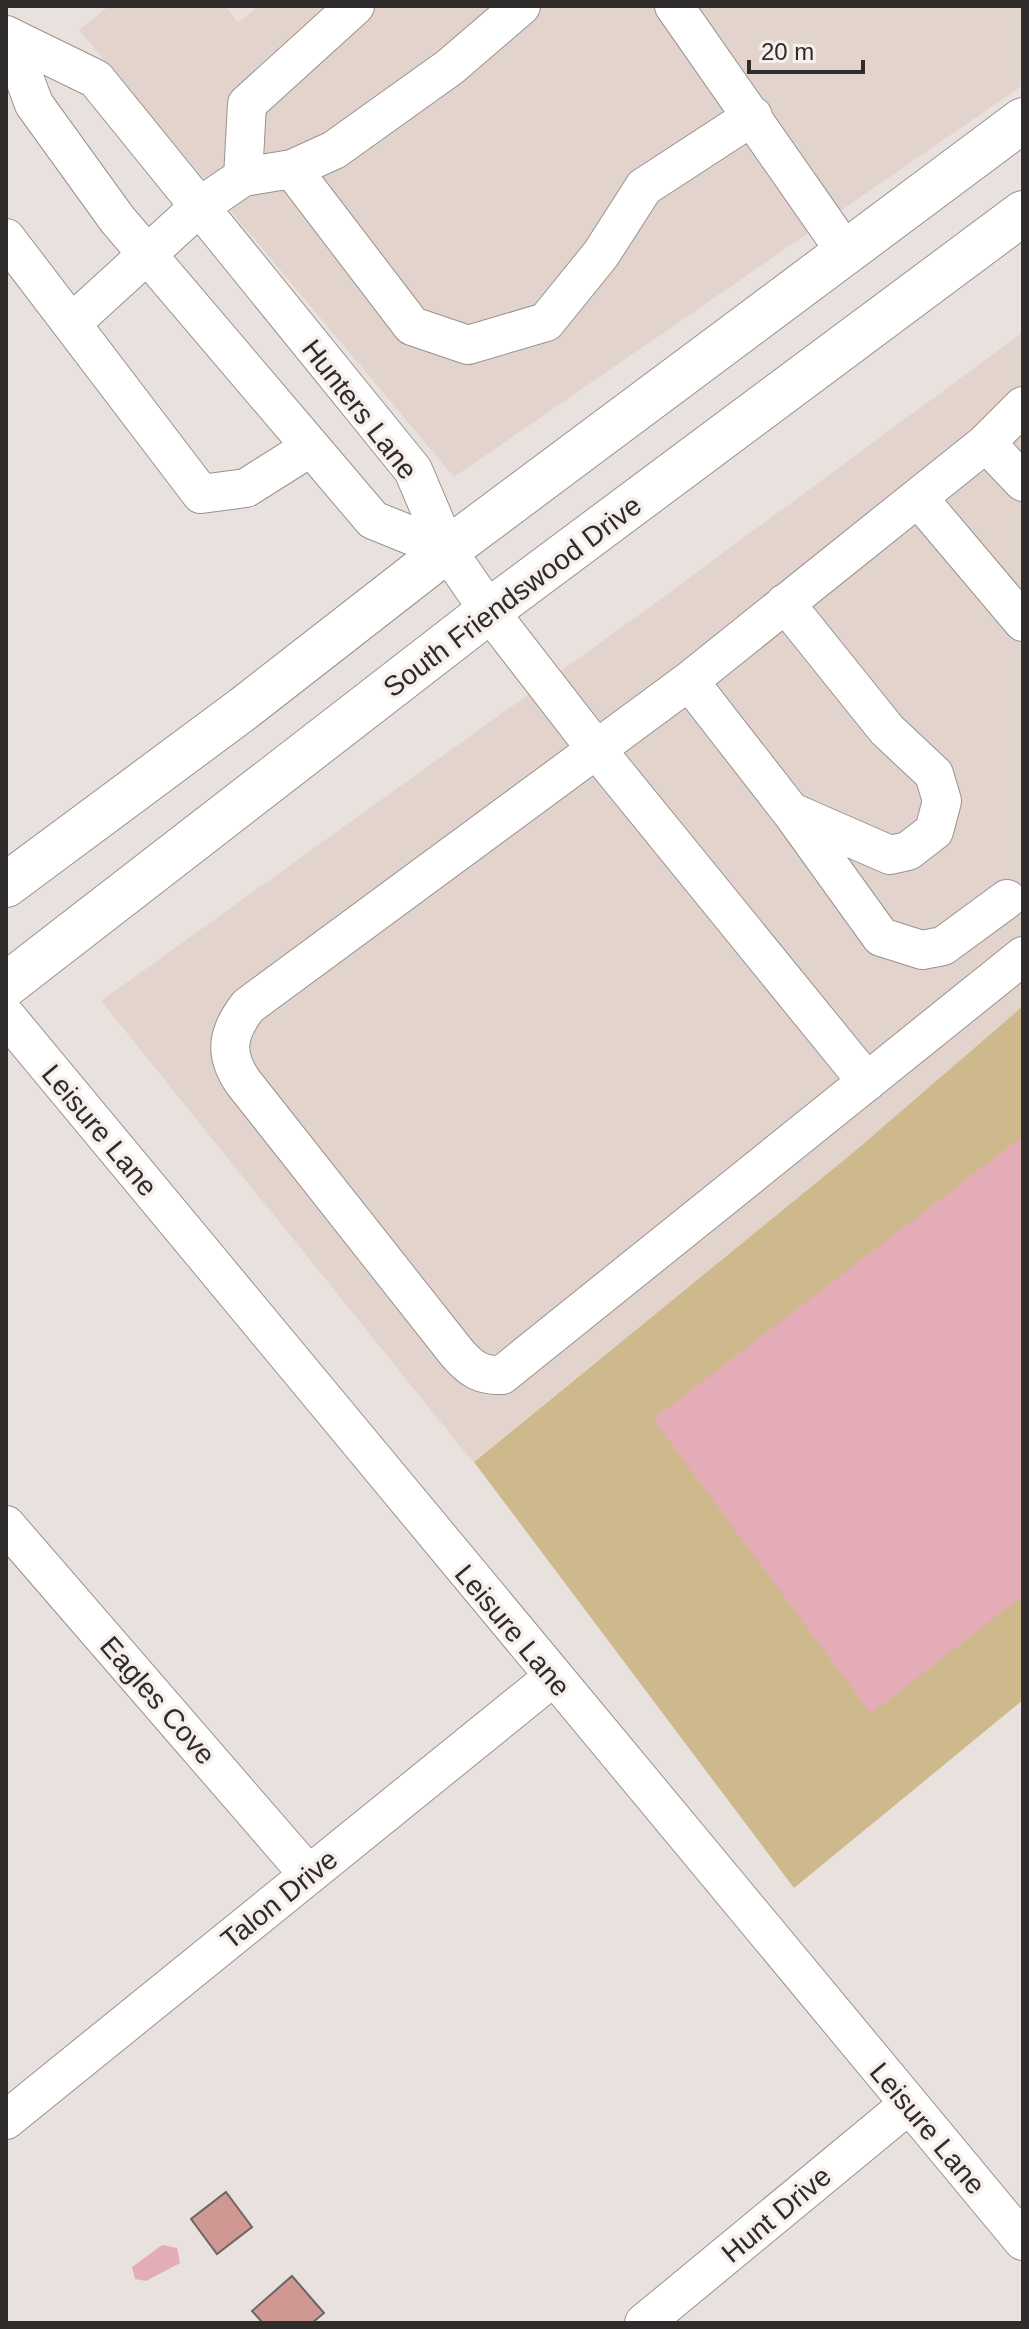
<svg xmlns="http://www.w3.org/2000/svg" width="1029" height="2329" font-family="Arial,sans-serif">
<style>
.built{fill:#e2d3cc}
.green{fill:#ceb98c}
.water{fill:#e4acb7}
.building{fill:#cf9892;stroke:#6d6565;stroke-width:2}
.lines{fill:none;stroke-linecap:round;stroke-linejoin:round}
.minor-casing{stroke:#99928f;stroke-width:40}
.major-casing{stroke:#99928f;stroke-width:46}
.minor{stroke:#fff;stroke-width:38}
.major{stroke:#fff;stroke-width:44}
.labels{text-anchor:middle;stroke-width:7;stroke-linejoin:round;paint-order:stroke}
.street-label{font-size:28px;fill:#2f2c2b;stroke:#f6efeb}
</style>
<rect width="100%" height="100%" fill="#e9e1de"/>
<path class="built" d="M109,6H225L238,22L259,6H1023V85L454,477L79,30Z
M1023,332V1006L855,1151L473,1462L101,1001L643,612Z"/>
<path class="green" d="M1023,1006V1700L794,1888L474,1462L855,1151Z"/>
<path class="water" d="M1023,1136V1595L871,1714L653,1419Z
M162,2245L177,2248L180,2263L146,2281L135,2279L132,2267Z"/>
<path class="building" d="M226,2192L252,2227L217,2254L191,2219Z
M292,2276L324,2313L312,2323H263L252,2311Z"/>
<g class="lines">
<defs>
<path id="minor" d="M674,6L847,254
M6,35L96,79L413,470L447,550L489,611L596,749L867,1082
M9,37L34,104L117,219L311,447L373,520L447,550
M292,169L412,326L468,345L546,322L601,254L644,187L753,116
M243,177L247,104L355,6
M6,238L201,494L246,488L311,447
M72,323L199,207L243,177L292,169L334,150L450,67L521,6
M1023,406L986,443L1023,482
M986,443L689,681L248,1006C228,1032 223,1053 243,1082L457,1353C471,1369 481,1376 502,1375L1023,956
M919,499L1023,622
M785,603L887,730L934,774L942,801L934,831L908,851L890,855L794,813
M689,681L791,812L881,937L922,950L943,946L1007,899
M6,1016L1023,2241
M6,1525L309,1875
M6,2120L552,1678
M644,2323L908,2105"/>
<path id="major" d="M6,885L243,709L447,550L1023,120
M6,985L489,611L1023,213"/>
</defs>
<use href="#minor" class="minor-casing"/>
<use href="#major" class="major-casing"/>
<use href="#minor" class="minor"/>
<use href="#major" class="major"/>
</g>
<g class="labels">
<g class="street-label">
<text transform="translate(360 409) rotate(52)" y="10">Hunters Lane</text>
<text transform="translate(512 596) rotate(-37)" y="10">South Friendswood Drive</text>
<text transform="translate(100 1130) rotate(50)" y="10">Leisure Lane</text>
<text transform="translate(513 1630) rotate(50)" y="10">Leisure Lane</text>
<text transform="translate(158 1700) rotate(49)" y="10">Eagles Cove</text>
<text transform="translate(279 1899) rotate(-39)" y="10">Talon Drive</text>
<text transform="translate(928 2128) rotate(50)" y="10">Leisure Lane</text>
<text transform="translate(776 2214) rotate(-40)" y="10">Hunt Drive</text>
</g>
</g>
<rect width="1029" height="2329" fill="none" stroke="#2f2c2b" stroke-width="16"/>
<path d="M749 60v12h114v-12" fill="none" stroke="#2f2c2b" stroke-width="4"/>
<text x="761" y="60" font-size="24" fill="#2f2c2b" stroke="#f6efeb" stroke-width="6" paint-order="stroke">20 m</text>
</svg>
